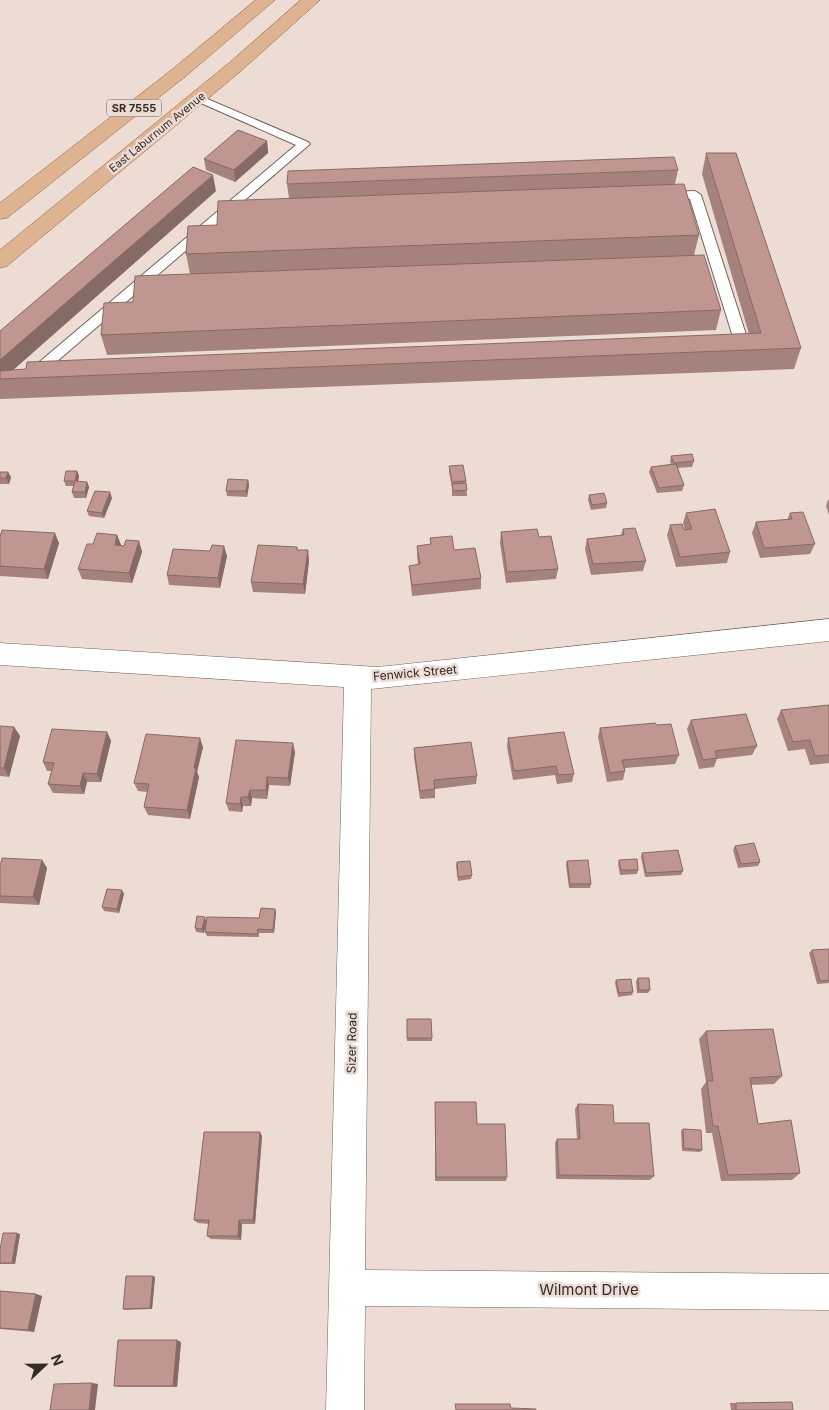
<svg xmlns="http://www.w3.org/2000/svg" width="829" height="1410" font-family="Inter,sans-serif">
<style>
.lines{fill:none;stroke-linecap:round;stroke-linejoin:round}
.service-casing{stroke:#72645c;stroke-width:2}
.minor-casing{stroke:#72645c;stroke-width:1}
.primary-casing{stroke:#94633e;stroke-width:1}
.service{fill:#fff;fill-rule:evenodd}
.minor{fill:#fff;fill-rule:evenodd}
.primary{fill:#deb392;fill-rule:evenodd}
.wall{fill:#a5827c}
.shaded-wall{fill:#866a65}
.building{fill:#c09790;stroke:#866a65}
.labels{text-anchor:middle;stroke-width:5;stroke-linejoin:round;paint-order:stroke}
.shield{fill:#eddcd3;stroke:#6a605b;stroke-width:1}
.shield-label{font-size:11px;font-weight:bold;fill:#322b28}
.far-street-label{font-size:11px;fill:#322b28;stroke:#eddcd3}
.street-label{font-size:12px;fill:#322b28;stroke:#eddcd3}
.near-street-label{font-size:15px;fill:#322b28;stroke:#eddcd3}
</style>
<rect width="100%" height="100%" fill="#eddcd3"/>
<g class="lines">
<defs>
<path id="service" d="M198,95L308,142L310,144L55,363L60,367L58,370H37L35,367L37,364L296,145L194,100L192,98L194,96Z
M695,191L701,195L748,341L746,344H722L720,341L722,338L733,337L690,199L666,200L660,196L666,192Z"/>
<path id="minor" d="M829,619V641L371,689L365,1270L829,1274V1310L365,1306L364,1410H326L344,687L0,665V643L378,667Z"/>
<path id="primary" d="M256,0H275L186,76L7,218L0,219V203L174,68Z
M301,0H320L241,71L7,266L0,268V250L229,63Z"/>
</defs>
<use href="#service" class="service-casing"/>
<use href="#minor" class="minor-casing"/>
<use href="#primary" class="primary-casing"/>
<use href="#service" class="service"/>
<use href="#minor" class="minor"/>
<use href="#primary" class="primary"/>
</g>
<path class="wall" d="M267,141L268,153L235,182L206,170L204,159Z
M706,153L801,348L794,369L0,399V331L216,191L13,370L749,334L702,174Z
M678,170L675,184L699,235L694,255L721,310L716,330L107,355L101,335L133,302L190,274L186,254L217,225L289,198L287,184Z
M671,456L694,461L692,467L677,468L684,485L682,491L657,493L649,472L651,467L671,464L670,462Z
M449,466L466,481L467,496H452V487L449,472Z
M77,471L79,476L78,482H87L89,487L86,498H74L72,492L74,486H66L64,481Z
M0,472L11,477L9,484H0Z
M248,480L249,485L247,497L227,496L226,491Z
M589,495L607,503L606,508L591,510L588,500Z
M112,498L104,518L89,516L87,511Z
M828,500H829V515L826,506Z
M686,513L730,552L727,563L676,567L667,535L670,525L685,530L683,523Z
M790,513L815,544L810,554L760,558L752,533L756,522L787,520Z
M623,529L646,561L643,571L591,575L585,549L587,539L621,535Z
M501,532L539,537L558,569L556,579L506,583L500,543Z
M117,535L121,545L124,546L139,541L142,552L132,583L82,579L78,569L93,544Z
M0,537L59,543L48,579L0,576Z
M430,538L454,550L481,578V589L412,596L409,566L418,565L417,556V546L430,545Z
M297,547L298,550H308L309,561L305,594L253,592L251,582Z
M227,556L220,588L169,585L167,575Z
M829,705V763L810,765L805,749L788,751L777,719L781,710Z
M691,720L757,746L752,755L717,759L714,767L699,769L687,729Z
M0,726L14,727L20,736L9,777L0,776Z
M600,728L679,755L675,764L625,768V771L623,780L607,782L598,737Z
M107,732L111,741L101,782H87L84,794L53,793L48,784L52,771H47L43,762Z
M508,738L574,774L572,782L557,784L555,775L513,780L507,747Z
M203,747L197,772L199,777L190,819L148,815L144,807L148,792L138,791L134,783Z
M414,748L477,776L476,784L435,789V798L420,799L414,757Z
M295,752L290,786L269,785L267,799L252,798L251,806H243L242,812L229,811L226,803Z
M735,846L760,862L758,866L738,868L733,850Z
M642,853L683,871L681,875L645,877L641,857Z
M42,860L47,868L39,905L0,903V866Z
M619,860L638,870L637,874L620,875L618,864Z
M567,861L591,884L590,888H569L566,865Z
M457,862L472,875L471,879L458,881L456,866Z
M124,894L119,913L104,911L102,907Z
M275,909L276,912L274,933H259V937L207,936L205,932L206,921L204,933L196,932L195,928L206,921L259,918Z
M829,949V983L817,984L809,953L812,950Z
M638,978L650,990L648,993H637L636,981Z
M616,980L633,992L632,995L618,997L615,983Z
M407,1019H431L432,1041H407Z
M706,1031L782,1076L774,1084L751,1085L758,1124L800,1173L792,1180L721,1181L712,1133H706L701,1089L706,1082L699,1039Z
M435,1102L477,1124L507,1177L506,1181H435Z
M578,1104L614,1123L654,1176L650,1180L556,1179L555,1143L557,1139H577L575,1109Z
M683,1129L702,1150L700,1152L682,1151L681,1131Z
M262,1136L255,1224H242L241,1240L211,1239L207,1236L209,1224L198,1223L194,1220Z
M20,1234L15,1264H0V1263Z
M155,1277L152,1309L125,1310L123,1309Z
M0,1291L36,1294L42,1296L34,1332L0,1329Z
M181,1342L177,1387H119L114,1386Z
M730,1403H736L793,1410H731Z"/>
<path class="shaded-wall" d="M267,141L268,153L235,182L234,170Z
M213,175L216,191L3,379H0V360Z
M77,471L79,476L77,486L75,481Z
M8,472L11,477L9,484L6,478Z
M248,480L249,485L247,497L246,491Z
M87,482L89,487L86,498L85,492Z
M110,492L112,498L104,518L102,513Z
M55,533L59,543L48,579L44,569Z
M117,535L121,545H115Z
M139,541L142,552L132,583L129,573Z
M224,546L227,556L220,588L218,578Z
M308,550L309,561L305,594L303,584Z
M14,727L20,736L9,777L4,768Z
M107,732L111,741L101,782L97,774Z
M200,738L203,747L197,772L199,777L190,819L187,810L194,768Z
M293,743L295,752L290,786L288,778Z
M83,773L87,782L84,794L80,786Z
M267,777L269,785L267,799L266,790Z
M250,790L252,798L251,806L248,797Z
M241,797L243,806L242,812L240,804Z
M42,860L47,868L39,905L33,897Z
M122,890L124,894L119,913L117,909Z
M275,909L276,912L274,933L273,930Z
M205,917L206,921L204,933L202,929Z
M260,1132L262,1136L255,1224L253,1220Z
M239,1220L242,1224L241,1240L238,1236Z
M17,1233L20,1234L15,1264L12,1263Z
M153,1276L155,1277L152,1309L150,1308Z
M36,1294L42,1296L34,1332L28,1330Z
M177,1340L181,1342L177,1387L173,1386Z
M92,1383L98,1384L95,1410H89Z"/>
<path class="building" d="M238,130L267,141L234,170L204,159Z
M706,153H736L801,348L0,379V371L26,369L27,362L761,333Z
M674,157L678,170L287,184L288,171Z
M193,167L213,175L0,360V331Z
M684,184L699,235L186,254L188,226L217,225L218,201Z
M704,255L721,310L101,335L104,303L133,302L135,276Z
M692,454L694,461L674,463L671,456Z
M676,464L684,485L659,488L651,467Z
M463,465L466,481L452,482L449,466Z
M66,471H77L75,481H64Z
M0,472H8L6,478H0Z
M228,479L248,480L246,491H226Z
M75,481L87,482L85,492H72Z
M466,483L467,490L453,491L452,484Z
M95,491L110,492L102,513L87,511Z
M604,493L607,503L592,505L589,495Z
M715,509L730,552L680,557L670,525L682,524L684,530L692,529L686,513Z
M803,512L815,544L764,548L756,522L792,519L790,513Z
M635,528L646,561L593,564L587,539L624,535L623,529Z
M537,529L539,537L551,536L558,569L507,572L501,532Z
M2,530L55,533L44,569L0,566V537Z
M97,533L117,535L115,545L124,546L126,540L139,541L129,573L78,569L87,544H93Z
M452,536L454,550L475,548L481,578L412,585L409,566L420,564L417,546L431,544L430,538Z
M212,545L224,546L218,578L167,575L173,549L210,551Z
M258,545L297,547V550H308L303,584L251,582Z
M829,705V755L815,756L810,740L793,742L781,710Z
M746,714L757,746L715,751L717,758L703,760L691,720Z
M655,723L657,725L671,724L679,755L622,760L625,771L610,773L600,728Z
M0,726L14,727L4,768H0Z
M52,729L107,732L97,774L83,773L80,786L48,784L54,763L43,762Z
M564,732L574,774L558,775L556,766L514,771L508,738Z
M146,734L200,738L194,768H196L187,810L144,807L149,784L134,783Z
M236,740L293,743L288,778L267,777L266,790H250L248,797H241L240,804L226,803Z
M471,742L477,776L434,780L435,789L420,791L414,748Z
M754,843L760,862L741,864L735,846Z
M678,850L683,871L646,873L642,853Z
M2,858L42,860L33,897L0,896V866Z
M637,859L638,870H621L619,860Z
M588,860L591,884H570L567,861Z
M470,861L472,875L458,877L457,862Z
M107,889L122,890L117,909L102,907Z
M261,908L275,909L273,930L258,929L257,934L205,932L207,917L259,918Z
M197,916L205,917L202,929L195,928Z
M829,949V980L820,981L812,950Z
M638,978H649L650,990H639Z
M631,979L633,992L619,993L616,980Z
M407,1019H431L432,1038H407Z
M773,1029L782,1076L750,1078L758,1124L791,1120L800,1173L728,1175L718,1126H713L707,1081H713L706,1031Z
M435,1102H476L477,1124H505L507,1177H436Z
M578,1104L613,1105L614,1123H649L654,1176L559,1175L557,1139H580Z
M683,1129L701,1130L702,1150L684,1148Z
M204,1132H260L253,1220H239L238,1236H207L209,1220H194Z
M3,1233H17L12,1263H0V1250Z
M126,1276H153L150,1308L123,1309Z
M0,1291L36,1294L28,1330L0,1328Z
M118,1340H177L173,1386H114Z
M92,1383L89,1410H50L54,1384Z
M792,1402L793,1410H736V1403Z
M455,1404H510L511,1408L536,1409V1410H456Z"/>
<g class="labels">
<rect class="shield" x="106.5" y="99.5" width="55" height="17" rx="4"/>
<g class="shield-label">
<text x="134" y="112">SR 7555</text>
</g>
<g class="far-street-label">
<text transform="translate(157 132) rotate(-39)" y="4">East Laburnum Avenue</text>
</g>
<g class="street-label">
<text transform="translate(415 673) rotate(-5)" y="4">Fenwick Street</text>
<text transform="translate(352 1043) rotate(-89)" y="4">Sizer Road</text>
</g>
<g class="near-street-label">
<text x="589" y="1295">Wilmont Drive</text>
</g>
</g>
<g transform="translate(45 1365) rotate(68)" stroke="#eddcd3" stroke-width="4" paint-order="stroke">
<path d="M0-4L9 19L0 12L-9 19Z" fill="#322b28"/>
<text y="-8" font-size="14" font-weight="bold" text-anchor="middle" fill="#322b28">N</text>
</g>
</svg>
